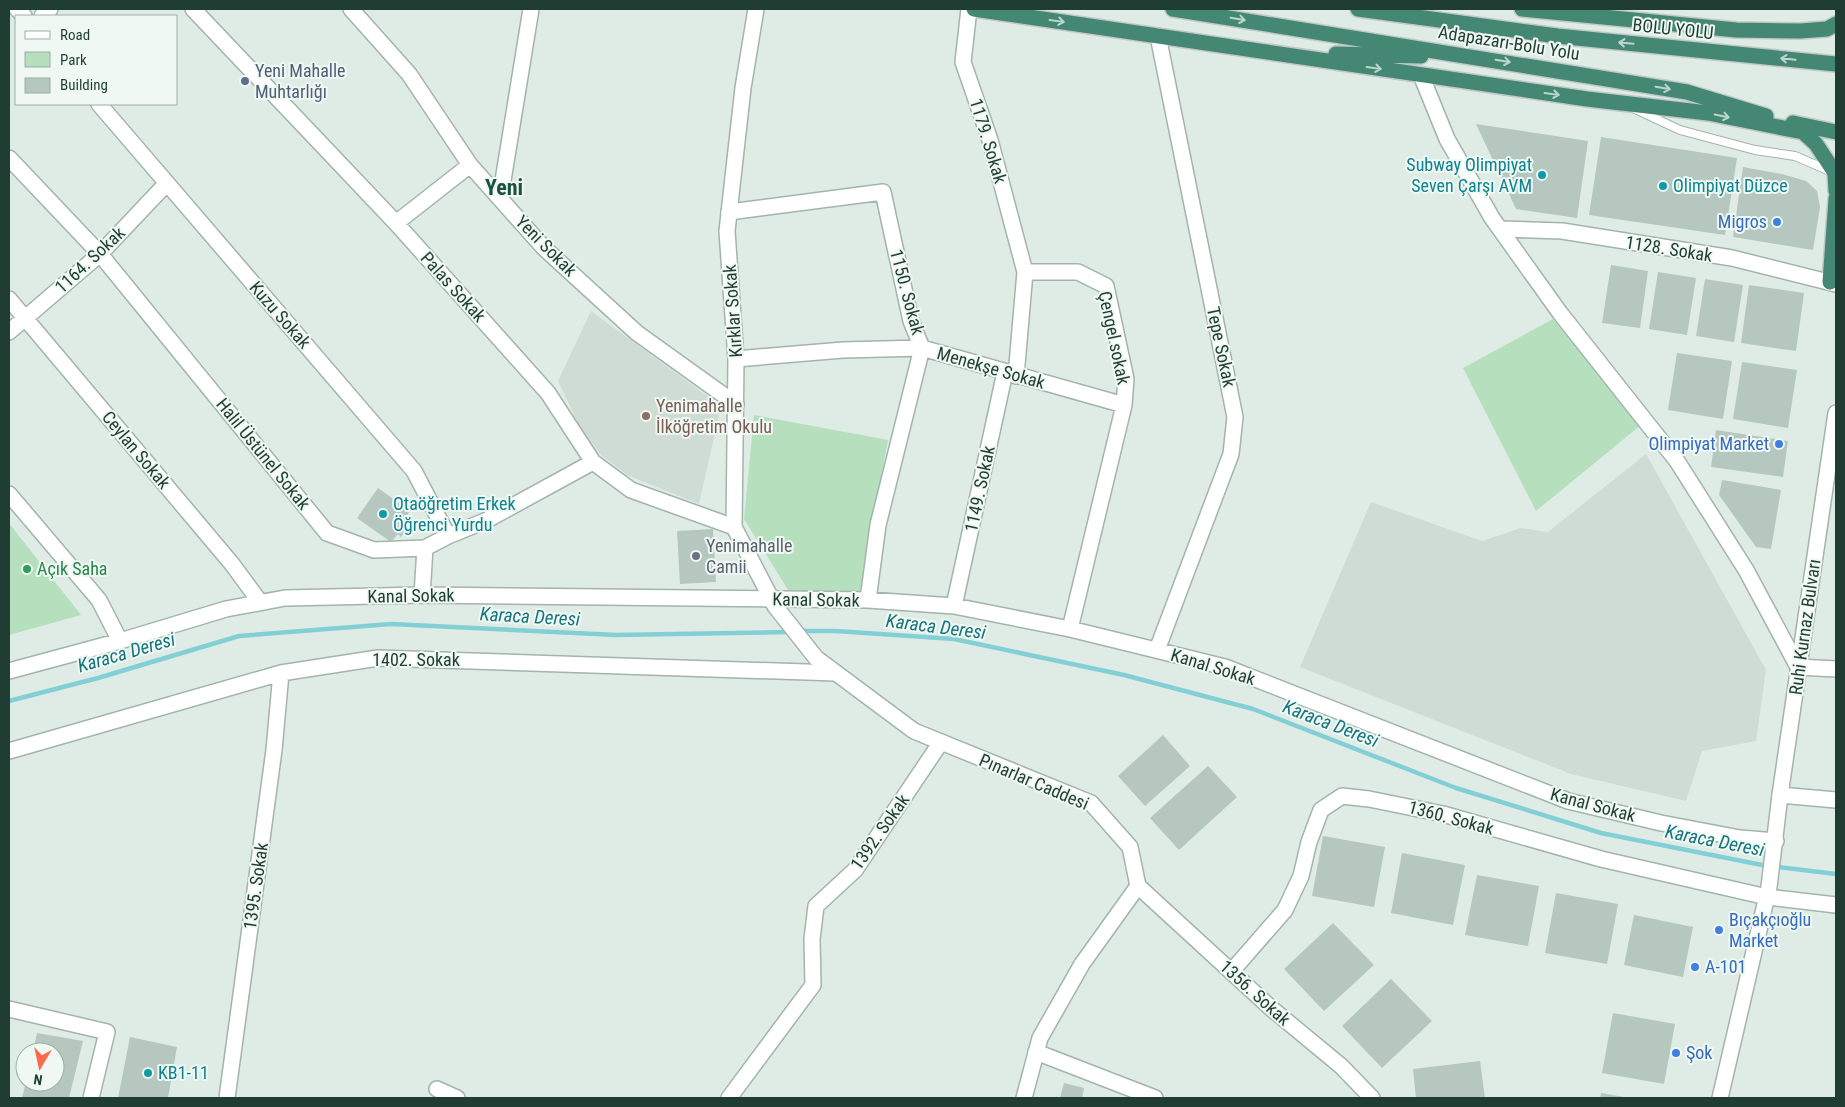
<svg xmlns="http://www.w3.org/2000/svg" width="1845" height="1107" font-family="'Roboto Condensed',sans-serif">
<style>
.built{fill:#cedcd4}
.green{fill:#b6dfbe}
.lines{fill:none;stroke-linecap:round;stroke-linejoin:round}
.stream{stroke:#83cfd6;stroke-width:4.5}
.building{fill:#b5c7be}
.service-casing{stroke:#a2b4ac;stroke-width:10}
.minor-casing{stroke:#a2b4ac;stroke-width:18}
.tertiary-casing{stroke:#a2b4ac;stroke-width:18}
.trunk-casing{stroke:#c0c9c6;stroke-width:18}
.service{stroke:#fff;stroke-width:8}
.minor{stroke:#fff;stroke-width:15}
.tertiary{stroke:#fff;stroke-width:15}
.trunk{stroke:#448874;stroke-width:15}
.oneway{stroke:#bcd6ce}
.service-dot{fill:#5c6f8a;stroke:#f0f8f4;stroke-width:2}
.culture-dot{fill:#0f9aa8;stroke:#f0f8f4;stroke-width:2}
.shop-dot{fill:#3f7fe0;stroke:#f0f8f4;stroke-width:2}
.education-dot{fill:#8d6e63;stroke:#f0f8f4;stroke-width:2}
.worship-dot{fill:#6b7280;stroke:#f0f8f4;stroke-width:2}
.leisure-dot{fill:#2e9e5b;stroke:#f0f8f4;stroke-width:2}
.labels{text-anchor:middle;stroke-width:4;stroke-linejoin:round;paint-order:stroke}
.street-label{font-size:18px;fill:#1f3d33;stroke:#f0f8f4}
.service-label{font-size:18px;fill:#4e5e75;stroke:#f0f8f4;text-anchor:start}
.culture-label{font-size:18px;fill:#0d838f;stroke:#f0f8f4;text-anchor:start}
.shop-label{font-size:18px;fill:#366cbe;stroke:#f0f8f4;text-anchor:start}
.education-label{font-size:18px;fill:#785e54;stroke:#f0f8f4;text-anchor:start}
.worship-label{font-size:18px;fill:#5b616d;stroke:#f0f8f4;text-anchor:start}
.leisure-label{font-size:18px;fill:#27864d;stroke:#f0f8f4;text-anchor:start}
.water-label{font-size:19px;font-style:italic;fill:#15747e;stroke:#f0f8f4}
.district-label{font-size:22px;font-weight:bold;fill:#1a513f;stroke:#f0f8f4}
</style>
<rect width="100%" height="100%" fill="#dfece5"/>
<path class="built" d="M591,311L721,406L699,504L627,475L601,455L580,427L558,381Z
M1646,454L1766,670L1756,741L1702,751L1686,801L1571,774L1300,667L1371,502L1482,541L1521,528L1548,532Z"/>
<path class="green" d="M1553,319L1641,425L1536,511L1463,368Z
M754,415L888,440L860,592L790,593L744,519Z
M9,523L81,615L9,635Z"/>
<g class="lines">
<path class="stream" d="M800,631H836L954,639L1124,675L1253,709L1456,788L1601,833L1762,865L1836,874
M9,701L98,678L239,636L391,624L616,635L790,632"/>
</g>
<path class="building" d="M1476,124L1588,141L1577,218L1516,209Z
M1601,137L1737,158L1725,235L1589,215Z
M1743,167L1782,174L1806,181L1817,191L1820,207L1813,250L1733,237Z
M1611,265L1648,271L1640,328L1602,323Z
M1658,272L1696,278L1687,335L1649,329Z
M1705,279L1743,285L1734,342L1696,336Z
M1749,285L1804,293L1796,351L1741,343Z
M1677,353L1732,361L1723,419L1668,410Z
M1742,362L1797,370L1788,428L1733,419Z
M1716,430L1788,441L1783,477L1711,467Z
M1722,480L1781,490L1771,549L1756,547L1719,495Z
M378,488L410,511L402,522L409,526L401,537L398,534L391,542L357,518Z
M713,529L716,582L680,584L677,531Z
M1163,735L1190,766L1145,806L1118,776Z
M1208,766L1237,797L1179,850L1150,818Z
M1323,836L1385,847L1374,907L1312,896Z
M1402,853L1465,865L1453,925L1391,913Z
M1477,875L1539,886L1528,946L1465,935Z
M1556,893L1618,904L1607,964L1545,953Z
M1634,915L1693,927L1683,977L1624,965Z
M1333,923L1374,965L1324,1011L1284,969Z
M1391,979L1432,1021L1382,1068L1342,1026Z
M1613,1013L1675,1024L1664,1084L1602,1073Z
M37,1033L83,1041L69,1098H22L26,1082H55V1052H33Z
M130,1037L177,1047L168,1098H118Z
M1480,1061L1485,1098H1416L1413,1069Z
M1064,1083L1084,1088L1082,1098H1060Z
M1601,1093L1624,1097V1098H1600Z"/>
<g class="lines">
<defs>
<path id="service" d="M1635,109L1680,130L1755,150L1795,156L1830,171"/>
<path id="minor" d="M17,9L24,16
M193,9L396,223L548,393L593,462L631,490L734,527
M351,9L409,74L470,165L544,248L637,333L736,404
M969,9L963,62L990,140L1025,272
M42,16L50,9
M1421,75L1447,139L1492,218L1560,313L1677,461L1746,570L1798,667L1836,669
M99,104L414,471L448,536
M9,158L100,254L327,533L374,550L425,548L448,536L485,521L593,462
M500,199L531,9
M729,212L883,192L911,321L922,348L878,525L868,600
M396,223L470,165
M1500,229L1562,231L1732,258L1836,284
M9,299L232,564L260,602
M9,332L100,254L167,183
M736,359L843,350L922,348L1124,405
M1016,376L1025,272H1078L1106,286L1126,379L1124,405L1070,629
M9,494L99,600L120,641
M422,595L425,548
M954,606L1005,372
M1157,650L1231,454L1235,417L1158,36
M9,671L120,641L226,609L285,598L422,595L868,600L954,606L1070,629L1225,667L1568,801L1661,823L1740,838L1776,841
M9,751L281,673L378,658L836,673
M1780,795L1836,800
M1138,886L1272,1009L1341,1066L1372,1098
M1231,972L1285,910L1301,876L1309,842L1321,810L1342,796L1369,799L1443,814L1601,859L1767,897L1836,905
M9,1009L107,1032L91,1098
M1036,1052L1155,1098
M437,1089L457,1098
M227,1098L274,750L281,673
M729,1098L813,985L812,939L816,906L855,870L941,742"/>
<path id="tertiary" d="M756,9L743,88L727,231L736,359L734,527L775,606L816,658L914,731L1091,803L1130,847L1138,886L1082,964L1040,1038L1024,1098
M1720,1098L1769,887L1780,795L1836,413"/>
<path id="trunk" d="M974,9L1587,99L1708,113L1803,132L1816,144L1835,173L1836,191
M1173,9L1687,92L1766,116
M1358,9L1557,36L1836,64
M1522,9L1736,30L1800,31L1827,29L1836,24
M1336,54L1421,56
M1793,123L1836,132
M1830,282L1836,199"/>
</defs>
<use href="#service" class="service-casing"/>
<use href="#minor" class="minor-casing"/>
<use href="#tertiary" class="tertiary-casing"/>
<use href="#trunk" class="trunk-casing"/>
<use href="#service" class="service"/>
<use href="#minor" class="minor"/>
<use href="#tertiary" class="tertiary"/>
<use href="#trunk" class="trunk"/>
</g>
<defs><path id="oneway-shaft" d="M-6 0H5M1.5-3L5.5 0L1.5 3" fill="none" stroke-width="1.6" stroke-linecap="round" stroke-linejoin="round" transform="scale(1.25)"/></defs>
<g class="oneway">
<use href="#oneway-shaft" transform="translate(1238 19) rotate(9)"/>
<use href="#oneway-shaft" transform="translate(1057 21) rotate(8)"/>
<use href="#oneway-shaft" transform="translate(1626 43) rotate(-175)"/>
<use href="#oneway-shaft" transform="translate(1788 59) rotate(-174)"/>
<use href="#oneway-shaft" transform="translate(1503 61) rotate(9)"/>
<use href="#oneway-shaft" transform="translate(1374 68) rotate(8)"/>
<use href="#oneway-shaft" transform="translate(1663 88) rotate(10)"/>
<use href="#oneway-shaft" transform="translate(1552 94) rotate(8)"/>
<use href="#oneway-shaft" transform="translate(1722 116) rotate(11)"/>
</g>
<circle class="service-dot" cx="245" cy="81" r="5"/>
<g class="culture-dot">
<circle cx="1542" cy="175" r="5"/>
<circle cx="1663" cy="186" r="5"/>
<circle cx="383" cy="514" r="5"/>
<circle cx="148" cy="1073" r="5"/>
</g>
<g class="shop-dot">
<circle cx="1777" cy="222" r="5"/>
<circle cx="1779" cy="444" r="5"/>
<circle cx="1719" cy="930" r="5"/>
<circle cx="1695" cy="967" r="5"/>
<circle cx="1676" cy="1053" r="5"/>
</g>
<circle class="education-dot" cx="646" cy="416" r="5"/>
<circle class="worship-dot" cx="696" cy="556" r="5"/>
<circle class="leisure-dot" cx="27" cy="569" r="5"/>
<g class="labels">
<g class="street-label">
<text transform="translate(1673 29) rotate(6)" y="6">BOLU YOLU</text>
<text transform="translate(1509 43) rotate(9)" y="6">Adapazarı-Bolu Yolu</text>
<text transform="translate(988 141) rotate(73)" y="6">1179. Sokak</text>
<text transform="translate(546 246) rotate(45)" y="6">Yeni Sokak</text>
<text transform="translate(1669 249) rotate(9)" y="6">1128. Sokak</text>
<text transform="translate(90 260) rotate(-43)" y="6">1164. Sokak</text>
<text transform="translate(453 287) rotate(48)" y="6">Palas Sokak</text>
<text transform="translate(907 292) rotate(75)" y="6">1150. Sokak</text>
<text transform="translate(733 311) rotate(-94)" y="6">Kırklar Sokak</text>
<text transform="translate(280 315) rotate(49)" y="6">Kuzu Sokak</text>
<text transform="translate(1114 338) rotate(78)" y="6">Çengel sokak</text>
<text transform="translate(1221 347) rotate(78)" y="6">Tepe Sokak</text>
<text transform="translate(991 368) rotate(16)" y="6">Menekşe Sokak</text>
<text transform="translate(136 450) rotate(50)" y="6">Ceylan Sokak</text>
<text transform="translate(263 454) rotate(51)" y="6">Halil Üstünel Sokak</text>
<text transform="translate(980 489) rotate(-78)" y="6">1149. Sokak</text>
<text transform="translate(411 596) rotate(-1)" y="6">Kanal Sokak</text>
<text transform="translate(816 600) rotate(1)" y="6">Kanal Sokak</text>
<text transform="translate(1805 627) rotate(-82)" y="6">Ruhi Kurnaz Bulvarı</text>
<text x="416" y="666">1402. Sokak</text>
<text transform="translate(1213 667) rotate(17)" y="6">Kanal Sokak</text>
<text transform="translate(1034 782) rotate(23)" y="6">Pınarlar Caddesi</text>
<text transform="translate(1593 805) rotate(15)" y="6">Kanal Sokak</text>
<text transform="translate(1451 818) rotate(15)" y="6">1360. Sokak</text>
<text transform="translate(880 832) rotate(-55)" y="6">1392. Sokak</text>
<text transform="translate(256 886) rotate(-82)" y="6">1395. Sokak</text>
<text transform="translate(1255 993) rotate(42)" y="6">1356. Sokak</text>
</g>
<g class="service-label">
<text x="255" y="77">Yeni Mahalle<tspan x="255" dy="21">Muhtarlığı</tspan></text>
</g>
<g class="culture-label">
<text x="1532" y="171" text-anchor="end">Subway Olimpiyat<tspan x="1532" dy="21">Seven Çarşı AVM</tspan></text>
<text x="1673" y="192">Olimpiyat Düzce</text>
<text x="393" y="510">Otaöğretim Erkek<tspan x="393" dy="21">Öğrenci Yurdu</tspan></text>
<text x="158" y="1079">KB1-11</text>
</g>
<g class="shop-label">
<text x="1767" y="228" text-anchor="end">Migros</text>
<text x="1769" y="450" text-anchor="end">Olimpiyat Market</text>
<text x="1729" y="926">Bıçakçıoğlu<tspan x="1729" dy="21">Market</tspan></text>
<text x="1705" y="973">A-101</text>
<text x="1686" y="1059">Şok</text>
</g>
<g class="education-label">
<text x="656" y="412">Yenimahalle<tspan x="656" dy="21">İlköğretim Okulu</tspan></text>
</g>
<g class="worship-label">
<text x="706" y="552">Yenimahalle<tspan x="706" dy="21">Camii</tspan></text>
</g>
<g class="leisure-label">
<text x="37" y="575">Açık Saha</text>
</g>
<g class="water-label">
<text transform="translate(530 616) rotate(3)" y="7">Karaca Deresi</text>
<text transform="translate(936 626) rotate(7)" y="7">Karaca Deresi</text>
<text transform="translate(126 652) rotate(-16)" y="7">Karaca Deresi</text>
<text transform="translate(1331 723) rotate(21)" y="7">Karaca Deresi</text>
<text transform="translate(1715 840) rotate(11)" y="7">Karaca Deresi</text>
</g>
<g class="district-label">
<text x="504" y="195">Yeni</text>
</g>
</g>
<rect width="1845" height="1107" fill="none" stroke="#1f3d33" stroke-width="20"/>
<rect x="15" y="15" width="162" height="90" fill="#f0f8f4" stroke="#9cada7"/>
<rect x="25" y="31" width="25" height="8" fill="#ffffff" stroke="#9cada7"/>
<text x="60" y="40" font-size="15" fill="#1f3d33">Road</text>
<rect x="25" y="52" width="25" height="15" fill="#b6dfbe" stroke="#9cada7"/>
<text x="60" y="65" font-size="15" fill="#1f3d33">Park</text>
<rect x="25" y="78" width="25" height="15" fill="#b5c7be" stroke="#9cada7"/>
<text x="60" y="90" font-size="15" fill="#1f3d33">Building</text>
<g transform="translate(40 1067) rotate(189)"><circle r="24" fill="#f0f8f4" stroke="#9cada7"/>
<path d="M0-4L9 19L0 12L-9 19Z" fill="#fd6a4d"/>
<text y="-8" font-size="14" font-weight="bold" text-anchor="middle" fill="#1f3d33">N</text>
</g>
</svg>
